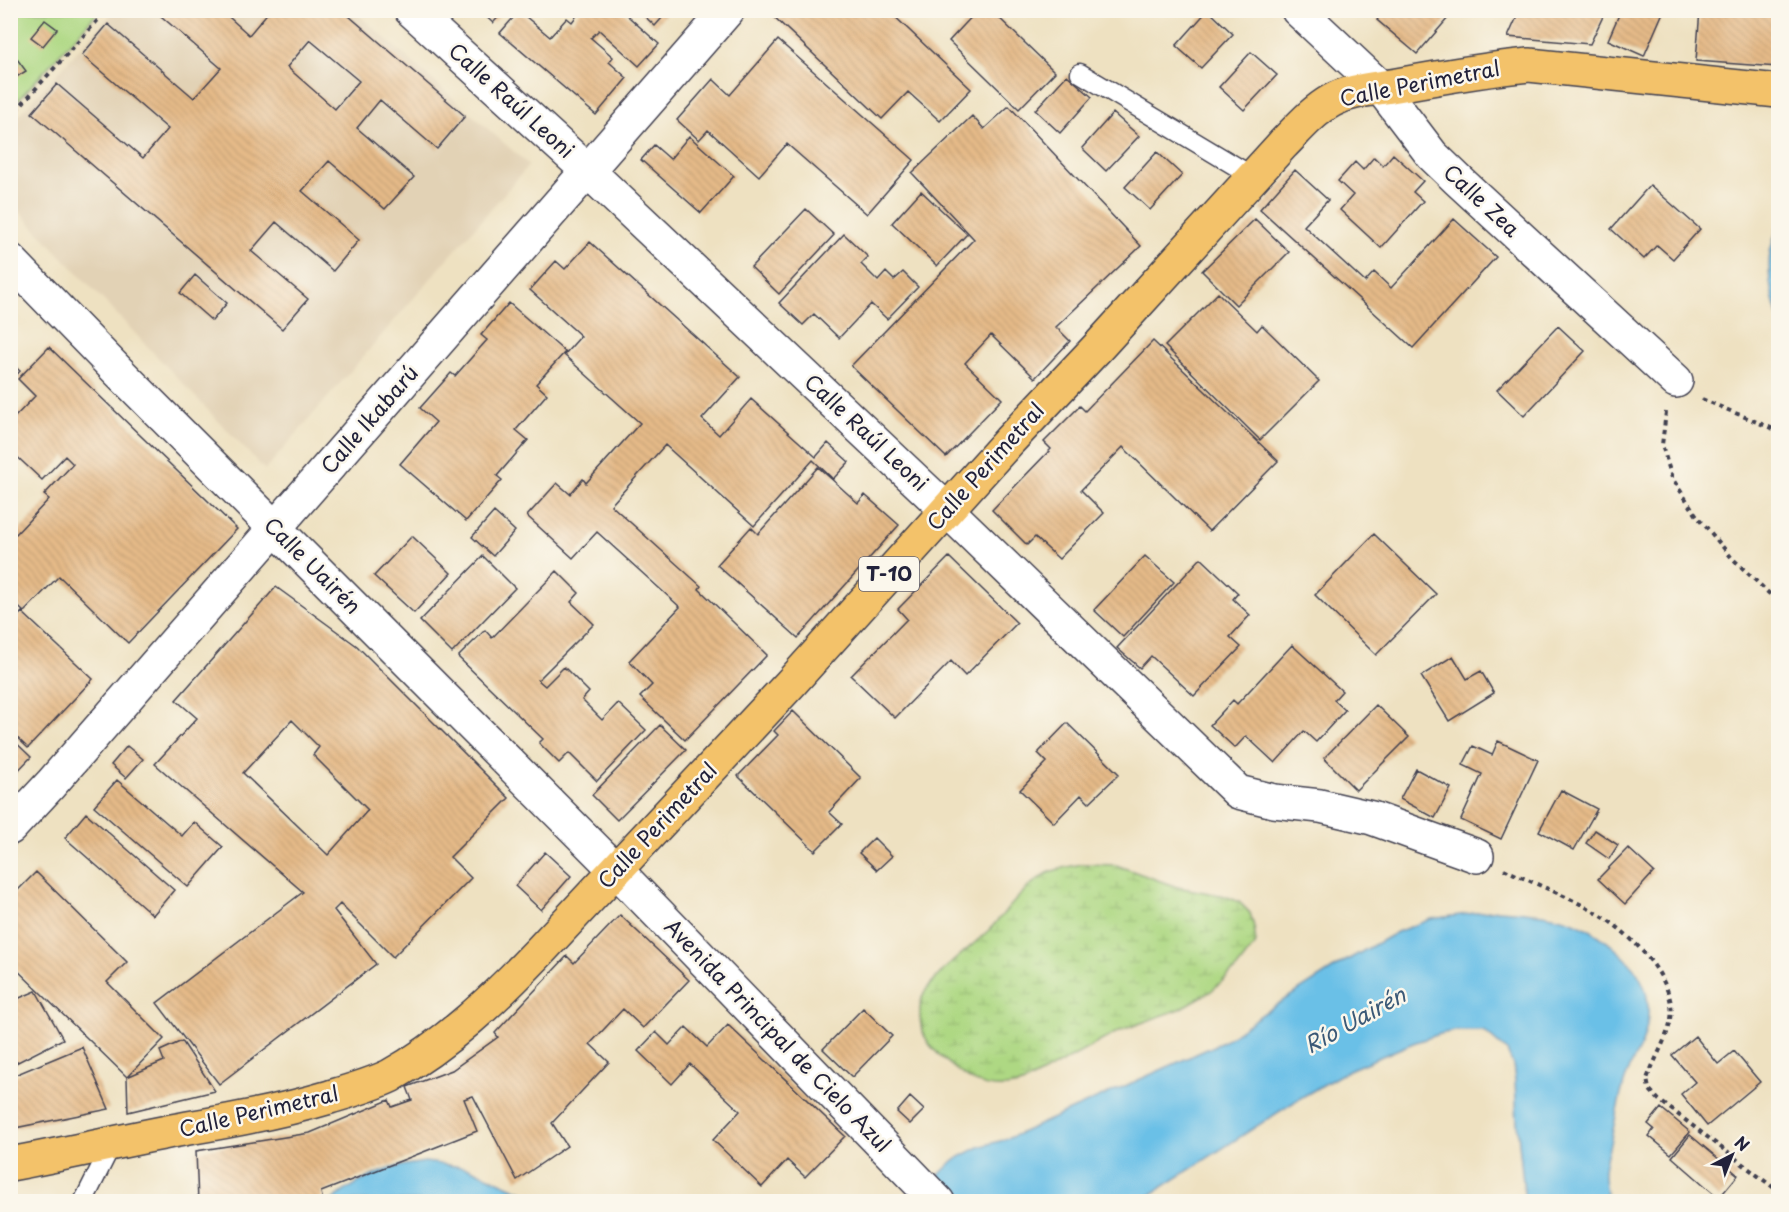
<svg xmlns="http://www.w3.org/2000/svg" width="1789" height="1212" font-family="'Playpen Sans',sans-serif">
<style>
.built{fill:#e2d2b5}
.grass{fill:#aed883;stroke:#687d5f;stroke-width:1.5}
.wetland{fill:url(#wetland-marsh);stroke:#687d5f;stroke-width:1.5}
.water{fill:#6ac0e7;stroke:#467191;stroke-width:1.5}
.building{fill:url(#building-back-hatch);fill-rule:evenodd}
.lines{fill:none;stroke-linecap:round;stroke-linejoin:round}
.service-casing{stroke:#413f4f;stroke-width:21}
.minor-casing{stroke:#413f4f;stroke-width:36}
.trunk-casing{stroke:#413f4f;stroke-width:36}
.path{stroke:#413f4f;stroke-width:4;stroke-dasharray:4.5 4.5;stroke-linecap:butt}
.service{stroke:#fff;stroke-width:18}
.minor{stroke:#fff;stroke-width:33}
.trunk{stroke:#f3c26a;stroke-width:33}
.labels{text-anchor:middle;stroke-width:5;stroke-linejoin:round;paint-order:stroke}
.shield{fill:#fbf7ec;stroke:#636270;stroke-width:1.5}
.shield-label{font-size:20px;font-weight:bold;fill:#22223b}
.street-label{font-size:21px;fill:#22223b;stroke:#fbf7ec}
.water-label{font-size:22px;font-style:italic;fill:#3b5977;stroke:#fbf7ec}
</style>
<defs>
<pattern id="wetland-marsh" width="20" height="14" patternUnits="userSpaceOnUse" patternTransform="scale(1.5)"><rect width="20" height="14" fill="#aed883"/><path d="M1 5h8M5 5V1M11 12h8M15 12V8" fill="none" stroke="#95b972"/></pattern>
<pattern id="building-back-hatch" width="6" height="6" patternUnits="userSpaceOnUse" patternTransform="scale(1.5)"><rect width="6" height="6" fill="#e5ba88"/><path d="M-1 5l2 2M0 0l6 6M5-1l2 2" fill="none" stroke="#c4a076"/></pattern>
</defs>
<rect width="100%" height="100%" fill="#fbf7ec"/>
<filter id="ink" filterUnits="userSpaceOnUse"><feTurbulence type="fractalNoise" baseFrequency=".0167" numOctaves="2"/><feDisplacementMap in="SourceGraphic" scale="12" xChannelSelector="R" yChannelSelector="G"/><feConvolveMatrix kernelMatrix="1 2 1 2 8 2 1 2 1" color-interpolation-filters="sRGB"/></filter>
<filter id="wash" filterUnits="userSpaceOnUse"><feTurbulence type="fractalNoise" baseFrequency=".008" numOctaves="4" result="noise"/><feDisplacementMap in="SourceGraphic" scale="24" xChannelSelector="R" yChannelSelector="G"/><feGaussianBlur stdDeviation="1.35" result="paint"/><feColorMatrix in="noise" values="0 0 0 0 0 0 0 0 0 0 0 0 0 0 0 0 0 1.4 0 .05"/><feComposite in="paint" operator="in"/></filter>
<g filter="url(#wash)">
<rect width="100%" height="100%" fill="#eee1c1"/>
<path class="built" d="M114,11H354L529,165L265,470L11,203V124Z"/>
<path class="grass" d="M11,11H99L11,108Z"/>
<path class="wetland" d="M1083,864L1116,865L1177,887L1225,896L1239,902L1250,913L1254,927L1256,943L1237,968L1210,992L1180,1009L1119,1031L1025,1083C996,1092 976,1087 953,1067C934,1051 919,1039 920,1011C920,1005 922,995 926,990C944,966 968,950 989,930C1008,910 1024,886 1048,873C1059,868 1072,866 1083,864Z"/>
<path class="water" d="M1778,225V318C1772,298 1767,274 1770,253C1772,243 1776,234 1778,225Z
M1497,910C1551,914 1577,914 1619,952C1648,978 1655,1006 1642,1043C1638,1053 1632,1062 1628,1072C1620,1091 1617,1113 1612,1134C1610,1146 1605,1158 1604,1170C1603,1180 1606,1191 1608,1201H1525L1517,1123L1515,1080L1513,1065L1507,1051L1484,1031H1454L1440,1034L1413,1043L1349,1070L1302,1097L1141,1201L911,1202L954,1160L979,1147L1007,1139L1223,1042L1268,1010L1342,963L1397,932L1431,919Z
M425,1162L469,1168L543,1201H331C348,1187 371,1175 392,1168C402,1165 414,1164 425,1162Z"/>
<g id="blocks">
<path class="building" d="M154,10H221L249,35L270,10H342L465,116L437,149L380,100L357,128L414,177L385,209L329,161L302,191L359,240L333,271L276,222L251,251L308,299L282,329L32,113L57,84L143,158L168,129L82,55L108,24L194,98L221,68ZM310,40L359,81L335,109L287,67Z
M479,10H505L493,23Z
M524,10H536L531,16Z
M581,10H621L659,44L639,66L599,30L591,38L613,57L609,62L627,78L596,115L500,33L519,11L550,37L567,18L572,22Z
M638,10H669L655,26Z
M770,10H888L971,89L940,121L908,92L882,119L769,12Z
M978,10H991L1055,72L1019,109L949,41Z
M1208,10L1233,34L1201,68L1176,46Z
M1384,10H1455L1417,54L1377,20Z
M1520,10H1606L1590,44L1508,37Z
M1621,10H1664L1644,56L1608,40Z
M1700,10H1773L1778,16V67L1696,61Z
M45,20L57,29L43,46L31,37Z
M778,40L914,160L867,214L787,144L759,176L708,130L699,140L677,120L713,79L730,95Z
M1251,52L1277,75L1244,110L1219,87Z
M14,55L26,71L10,81V58Z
M1067,75L1092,97L1060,133L1035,110Z
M1009,106L1141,246L1056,327L1070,341L1035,378L991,335L965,363L1002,399L946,457L851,366L974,239L912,173L972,116L984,129Z
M1113,113L1139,136L1106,171L1082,148Z
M689,136L734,176L701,213L641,160L654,145L670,159Z
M1157,152L1182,175L1150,210L1125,187Z
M1393,154L1423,181L1413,192L1423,201L1381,248L1340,210L1353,195L1338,181L1355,162L1363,170L1374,157L1383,166Z
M1295,170L1328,200L1304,226L1365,282L1374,272L1391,288L1454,219L1496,257L1413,348L1260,209Z
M1650,185L1700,229L1673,259L1657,245L1644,259L1611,229Z
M921,191L967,234L937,266L892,223Z
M806,209L834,235L779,294L751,267Z
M1255,219L1289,252L1236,305L1202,271Z
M844,234L868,257L861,264L878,281L886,272L894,280L903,272L918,287L887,319L871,304L839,338L814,314L803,325L779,303Z
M590,242L740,377L702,419L719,435L751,399L816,457L828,443L849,462L833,479L813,460L754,526L665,445L611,505L701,586L699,589L767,655L685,740L640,697L652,685L629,661L680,607L597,532L573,558L527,516L557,483L570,494L583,479L586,483L640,423L564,355L581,336L530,290L556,261L565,269Z
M195,275L227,303L212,321L180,293Z
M1218,293L1257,331L1262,325L1319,381L1260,440L1165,346Z
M509,303L565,352L536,384L547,394L516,430L528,440L497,476L502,480L466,521L400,464L436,422L420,408L451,373L455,376L487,340L481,335Z
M1558,326L1585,351L1524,416L1497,390Z
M1153,341L1278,461L1209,531L1123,447L1081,490L1104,513L1059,559L1035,537L1027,545L992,510L1051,449L1044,442L1080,406L1085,411Z
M49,347L237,529L128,643L59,576L24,612L10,599V529L16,534L49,499L44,495L73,464L65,456L42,480L10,450V422L35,396L18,379Z
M10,362L20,371L10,382Z
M818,467L858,503L865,495L899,525L798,638L717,565L751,527L758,534Z
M494,512L515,531L493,556L472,537Z
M1374,534L1436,594L1376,655L1315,595Z
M412,536L451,573L414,613L374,576Z
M483,556L515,588L452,653L420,621Z
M1145,556L1174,582L1123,637L1094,610Z
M949,557L1017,623L965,676L951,661L895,718L851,676L907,619L898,609Z
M1201,558L1238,593L1233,599L1250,615L1230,637L1241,647L1194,696L1151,656L1140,668L1117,648Z
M557,571L579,593L571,602L594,624L538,680L545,686L564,667L589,692L582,700L602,720L618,703L646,730L597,781L569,753L559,763L539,743L543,739L458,657L485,630L492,638Z
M276,587L357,646L509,798L450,857L471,878L393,957L340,904L334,910L376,964L219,1084L157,1003L303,892L155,764L197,718L176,700ZM292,720L319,747L313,755L368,810L328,855L243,773Z
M22,612L93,679L28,748L10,731V624Z
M1292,645L1342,691L1334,700L1345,710L1316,742L1304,731L1275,763L1246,736L1235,748L1210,725L1233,700L1237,704Z
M1453,656L1467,679L1481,671L1494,693L1449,721L1421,676Z
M1376,705L1409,737L1356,790L1324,758Z
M793,711L861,778L829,812L842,824L815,851L738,776L778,735L774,731Z
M1067,723L1119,774L1089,803L1081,795L1054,823L1020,790L1047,762L1038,753Z
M660,725L686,750L617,820L592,795Z
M10,737L31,757L10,779Z
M1498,741L1538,760L1501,839L1461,820L1482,774L1463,765L1473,746L1492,755Z
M127,746L143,759L126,778L111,765Z
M1416,769L1451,788L1435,818L1400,799Z
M117,780L182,836L194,822L223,847L188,887L94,806Z
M1561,790L1597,809L1574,850L1539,831Z
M86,813L174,890L153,915L65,838Z
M1595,830L1618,845L1609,859L1586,843Z
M874,838L892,856L877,870L859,853Z
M1628,848L1654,872L1625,904L1598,879Z
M545,852L571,876L541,910L515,886Z
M36,872L127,962L107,982L164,1039L127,1077L164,1061L160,1051L182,1041L215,1091L128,1112L127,1077L10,963V898Z
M620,915L689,980L643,1028L623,1009L590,1044L609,1062L552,1123L567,1146L517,1180L473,1096L464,1099L477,1131L321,1192L323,1202H198L196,1151L310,1133L389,1100L392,1107L412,1100L407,1087L452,1070L498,1037L495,1033L567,956L574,963Z
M36,991L63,1039L10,1066V1002Z
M863,1008L892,1036L852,1077L823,1049Z
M728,1025L845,1136L805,1177L787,1160L762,1187L713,1140L740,1111L690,1064L672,1084L638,1051L656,1032L669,1045L686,1027L707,1047Z
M1695,1036L1718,1064L1734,1051L1760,1082L1707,1126L1681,1094L1695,1082L1672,1055Z
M82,1047L109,1109L10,1129V1077Z
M910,1097L924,1110L910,1124L897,1112Z
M1661,1108L1690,1132L1671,1154L1649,1136L1654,1129L1648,1124Z
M1690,1135L1738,1175L1719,1198L1672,1157Z"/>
</g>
</g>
<g filter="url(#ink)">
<use href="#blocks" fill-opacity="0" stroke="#413f4f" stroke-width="1.5"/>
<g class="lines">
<defs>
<path id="service" d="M1080,73L1252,176
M83,1202L112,1144"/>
<path id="minor" d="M411,10L588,171L947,510L1238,792L1274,801L1320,806L1372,818L1477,856
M1298,10L1381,88L1432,155L1458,180L1676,381
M10,260L116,369L616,870L938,1202
M10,828L51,784L728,10"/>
<path id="trunk" d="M10,1164C70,1153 129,1139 188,1128C236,1120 283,1111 330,1097C350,1091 371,1085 390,1076C447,1044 494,999 539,952L790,684L1009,441L1099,346L1283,144C1298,129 1312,112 1331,101C1350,90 1376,89 1397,85C1441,77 1485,69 1529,65L1778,91"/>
</defs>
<use href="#service" class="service-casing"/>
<use href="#minor" class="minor-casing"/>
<use href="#trunk" class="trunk-casing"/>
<path class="path" d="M10,117L107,10
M1702,399L1778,431
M1666,412L1662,445L1672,478L1697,516L1732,558L1778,602
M1504,869C1537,885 1573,898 1603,917C1633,936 1677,981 1671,1019C1667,1039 1654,1060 1647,1079L1649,1089L1659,1100L1778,1191"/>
<use href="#service" class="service"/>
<use href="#minor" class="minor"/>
<use href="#trunk" class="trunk"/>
</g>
</g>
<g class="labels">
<rect class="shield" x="859" y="557" width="60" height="34" rx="4.5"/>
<g class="shield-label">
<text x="889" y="581">T-10</text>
</g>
<g class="street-label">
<text transform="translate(1420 84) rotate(-11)" y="7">Calle Perimetral</text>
<text transform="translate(511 101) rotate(42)" y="7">Calle Raúl Leoni</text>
<text transform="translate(1481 201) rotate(43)" y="7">Calle Zea</text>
<text transform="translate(370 420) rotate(-49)" y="7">Calle Ikabarú</text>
<text transform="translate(866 433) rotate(43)" y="7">Calle Raúl Leoni</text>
<text transform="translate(986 467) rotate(-48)" y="7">Calle Perimetral</text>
<text transform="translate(312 566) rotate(45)" y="7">Calle Uairén</text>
<text transform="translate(658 826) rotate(-47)" y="7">Calle Perimetral</text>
<text transform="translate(777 1036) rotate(46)" y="7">Avenida Principal de Cielo Azul</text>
<text transform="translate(259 1112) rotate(-13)" y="7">Calle Perimetral</text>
</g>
<g class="water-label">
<text transform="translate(1355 1020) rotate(-29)" y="8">Río Uairén</text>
</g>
</g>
<rect width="1789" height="1212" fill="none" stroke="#fbf7ec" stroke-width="36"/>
<g transform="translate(1732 1155) rotate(42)" stroke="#fbf7ec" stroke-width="4.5" paint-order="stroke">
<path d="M0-4.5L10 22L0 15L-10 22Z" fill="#22223b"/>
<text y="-9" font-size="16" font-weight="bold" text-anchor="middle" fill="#22223b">N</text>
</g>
</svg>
